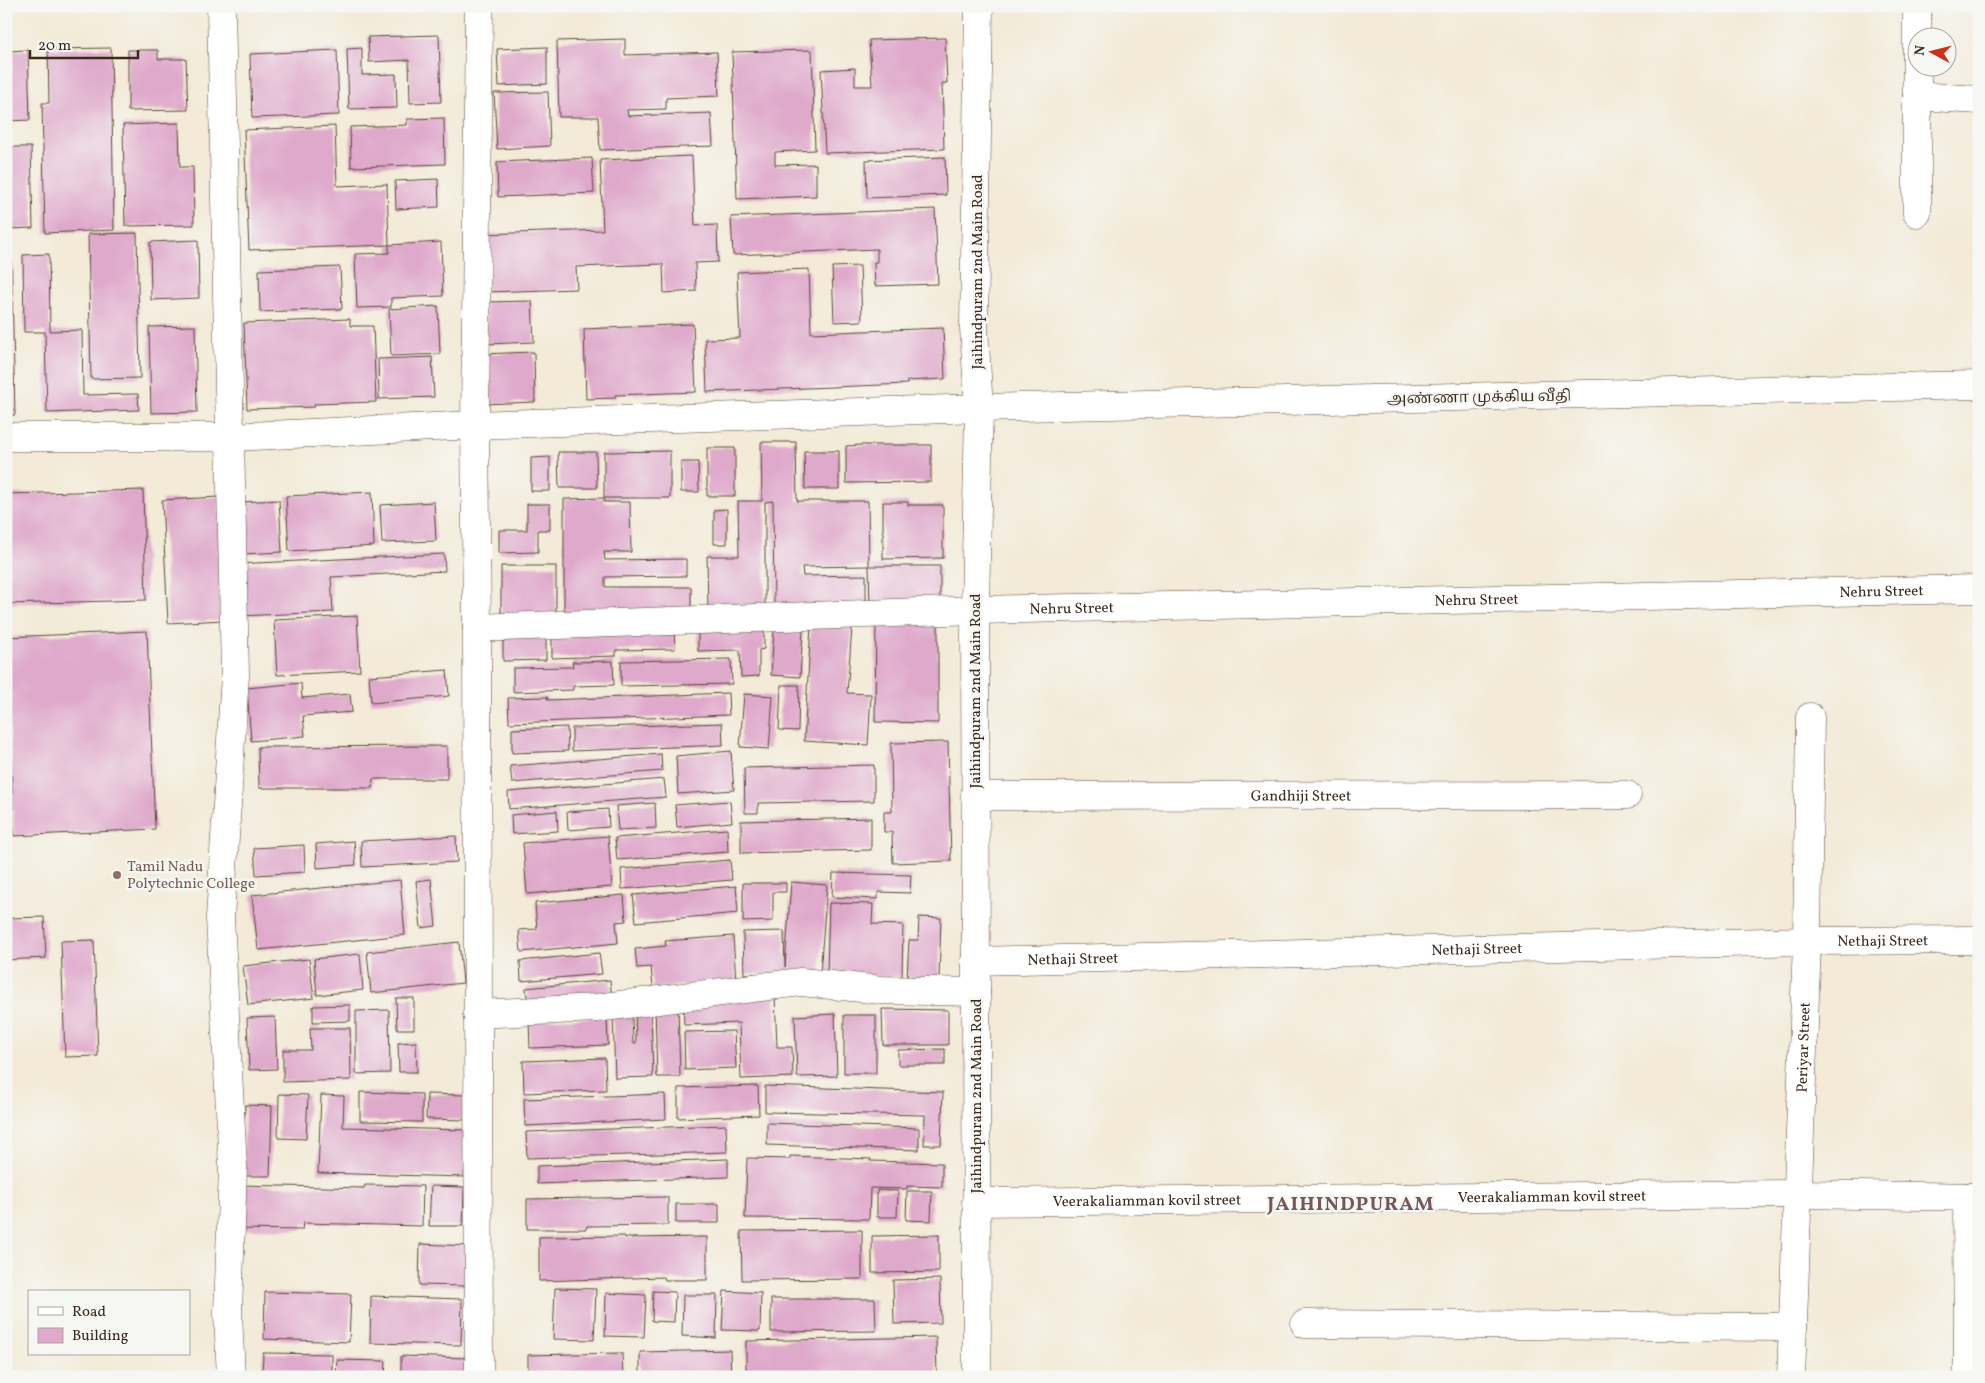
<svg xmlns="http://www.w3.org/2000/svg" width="1985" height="1383" font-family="Vollkorn,'Noto Serif Tamil',serif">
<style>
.building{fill:#dfa9cb}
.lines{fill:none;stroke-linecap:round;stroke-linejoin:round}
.minor-casing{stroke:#57473a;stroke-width:29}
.tertiary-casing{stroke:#57473a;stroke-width:29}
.minor{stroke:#fff;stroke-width:28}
.tertiary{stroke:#fff;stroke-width:28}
.education-dot{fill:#8d6e63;stroke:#f6f6f2;stroke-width:2}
.labels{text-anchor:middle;stroke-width:5;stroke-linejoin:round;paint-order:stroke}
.street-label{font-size:15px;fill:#3b2a1e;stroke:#f6f6f2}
.education-label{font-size:15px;fill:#785e54;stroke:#f6f6f2;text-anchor:start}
.district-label{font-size:20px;font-weight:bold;letter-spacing:1px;fill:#74565b;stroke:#f6f6f2}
</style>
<rect width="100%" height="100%" fill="#f6f6f2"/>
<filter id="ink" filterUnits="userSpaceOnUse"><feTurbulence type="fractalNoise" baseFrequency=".02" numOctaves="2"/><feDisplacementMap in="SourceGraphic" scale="10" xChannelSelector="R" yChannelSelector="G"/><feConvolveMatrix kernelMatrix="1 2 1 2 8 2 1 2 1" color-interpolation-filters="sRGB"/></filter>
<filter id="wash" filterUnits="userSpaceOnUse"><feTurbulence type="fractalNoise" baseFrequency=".0096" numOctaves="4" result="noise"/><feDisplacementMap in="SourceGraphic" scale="20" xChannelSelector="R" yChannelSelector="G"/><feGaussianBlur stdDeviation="1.12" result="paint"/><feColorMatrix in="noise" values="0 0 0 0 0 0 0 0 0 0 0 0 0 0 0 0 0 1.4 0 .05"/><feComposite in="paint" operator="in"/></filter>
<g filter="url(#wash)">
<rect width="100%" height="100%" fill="#f3ead7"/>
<g id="blocks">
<path class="building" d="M439,35L441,102L410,103L409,60L369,62L368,37Z
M945,38L947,83H942L944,149L825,153L821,70L855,68V86H872L869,40Z
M625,39V55L717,52L719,96L666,98V109L627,110L628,116L711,113L713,146L600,150L598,117H559L557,41Z
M547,47V84L499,86L497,49Z
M111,48L114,230L45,233L42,103H49L48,49Z
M362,48V75L396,74L397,108L349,109L347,49Z
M28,50L30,120L7,121L6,51Z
M128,50H158V59H186L188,110L128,111Z
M337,50L339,115L252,118L250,54Z
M812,50L815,150L775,152V165L816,164V196L737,199L732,52Z
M548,92L550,146L497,149L494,93Z
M444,118L445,164L351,167L350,127L407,125V119Z
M179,123L180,167H193L194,225L125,226L123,125Z
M335,126L337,186L387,184L389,245L249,250L244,130Z
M6,147H31L33,228L10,229V212H6Z
M692,156L695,226L717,225L718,262L695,263L696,291L664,293L663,264L576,267L577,289L487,292L485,234L603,230L600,160Z
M945,157L946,195L867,198L866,160Z
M592,158L594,193L498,197L497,162Z
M438,179L439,207L396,209L395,181Z
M935,209L938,284L875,286L874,262H877V249L733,255L731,217Z
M137,233L140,378L91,379L88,234Z
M198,240L199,298L151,300L150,242Z
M6,241H11L15,415H6Z
M441,242L443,296L391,298V307L357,308L355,254L389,253V245Z
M49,254L50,331L82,330L83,395L138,394L139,410L47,413L45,332H24L23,255Z
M860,266L862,321L834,322L832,267Z
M340,267L342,309L260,312L259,270Z
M809,269L811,333L943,328L945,379L907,381V384L707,392L705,339L740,338L737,272Z
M532,301L534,342L487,344L485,302Z
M438,306L440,354L391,356L389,309Z
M350,319V326H373L376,402L314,404L315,407L247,409L244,323Z
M693,324L696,392L615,395L616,398L586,399L584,329Z
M195,326L197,412L151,413L149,327Z
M534,352L535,402L483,404L481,354Z
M432,357L434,397L379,399L378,359Z
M761,442H796L797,501H868L869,566L802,567L803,576L866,575V609H774L773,501L765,502V610L708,611L707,556H739L738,501H762Z
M861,445H931V482L846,483V446Z
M707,448H735V496H707Z
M670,451V498H604V452Z
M804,451H839V489H805Z
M558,452H596L597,488H559Z
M550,457V491H531V458Z
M681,462H698L699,492H681Z
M143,490L146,600L6,604V494Z
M372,492L374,546L289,551L286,496Z
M219,497L224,620L168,623L162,500Z
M604,498V502H630L631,552H604L605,560L686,559V576L605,577V587H691V616L564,617V499Z
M279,500L282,552L243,554L240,502Z
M434,502L436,541L382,543L380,505Z
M883,502H908V505H943V558L883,559Z
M527,504H550V530H538V552L499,553V530H527Z
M727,509V544H714V510Z
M444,554L445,571L331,577L333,612L238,616L236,564Z
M501,566H556V616H501Z
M869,566H940V606L870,607Z
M357,616L360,671L277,675L274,620Z
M764,622V649L759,650V676L741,677L740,650L698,651V623Z
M876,622H938V723L875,722Z
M811,626L852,628L847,693L871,694L868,745L804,741Z
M674,628L675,649L616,650V656L552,658V630Z
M774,629L803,630L800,677L771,675Z
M147,631L155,829L14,836L6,637Z
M546,634V660L503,661V635Z
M731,659L732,684L621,686V661Z
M613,661L614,685L573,686V690L513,692V668L573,667L572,662Z
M447,670L449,696L371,703L369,676Z
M301,683L302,698L350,694L352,712L303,716L305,736L251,741L247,688Z
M781,685H799L798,731L779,730Z
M728,693L729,715L509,723L508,698L547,697L548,700Z
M744,694L773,696L769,749L740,747Z
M722,723L723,745L572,751V728Z
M567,727L568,751L512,753V729Z
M948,742L951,861L893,863L892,832H884V812H892L891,743Z
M447,746V779H373L372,788H259L258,747Z
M731,751L734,790L678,794L676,756Z
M661,754L662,771L512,783L510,766Z
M874,765V801L758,803V813H745L744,768Z
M664,779L666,797L509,809L508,792Z
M730,801L732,822L677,827L675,805Z
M655,803L656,828L618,830L616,806Z
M608,809L609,827L568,830L567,812Z
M557,811L558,831L512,834L511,815Z
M871,818V850L741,853V821Z
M727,829L728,852L617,860L615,838Z
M456,836L457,862L362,867L361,841Z
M608,836L612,887L527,894L523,843Z
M354,841L356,865L317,868L316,844Z
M304,845L305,872L256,875L254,848Z
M730,860L732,880L622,889L621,869Z
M833,873L911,875L910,893L878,892V899L832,897Z
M431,879L436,926L421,928L416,881Z
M400,880L405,935L258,950L252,895Z
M791,882L827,885L820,974H744L743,932L784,931L785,967Z
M743,883H786V892H773V921L743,922Z
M736,886L738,913L636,922L633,895Z
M624,895L626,921L616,922L618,943L521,952L519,930L537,929L535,903Z
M829,903L873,904L872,924L903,925L902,977L827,975Z
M44,917L46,958L6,960V918Z
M919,917L941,918L939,979L907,978L909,940H918Z
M733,936L736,981L653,988L651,967L637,968L635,949L666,946L665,941Z
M94,940L98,1056L65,1057L61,941Z
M459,942L463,983L371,993L367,952Z
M599,953L602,974L521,981L520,961Z
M360,954L363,990L317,995L314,959Z
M309,959L314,998L248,1005L243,966Z
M610,980L612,998L528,1006L526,988Z
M775,996L777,1047H792L793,1077L741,1079L739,1023L684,1025L683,999Z
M396,998H414V1029H397Z
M350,1005V1021L313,1022V1006Z
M678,1005L680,1077H657L655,1006Z
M651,1009L653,1077L615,1078L613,1016H632L633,1043H636L635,1010Z
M882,1009L948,1010V1045H883Z
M389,1010L390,1073L356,1074V1011Z
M835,1014L837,1076L797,1077L795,1016Z
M844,1015H876V1073H844Z
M275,1017L277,1069L249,1070L247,1018Z
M607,1017L608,1045L530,1048L529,1020Z
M310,1028H350L351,1080L283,1082V1050H311Z
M734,1031L736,1068L685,1070L684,1032Z
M416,1042L417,1072H399L398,1043Z
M945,1049V1065H898V1050Z
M605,1058L606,1090L524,1093L523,1061Z
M758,1086L759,1115L678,1118V1088Z
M765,1086L943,1092L941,1145H924L925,1115L765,1112Z
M360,1092L422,1094V1122L360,1121Z
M279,1094L308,1095L306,1139L278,1138Z
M427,1094L466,1095V1120L426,1119Z
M665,1094L666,1119L525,1126L524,1099Z
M321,1095L344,1096L343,1127L466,1130L464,1177L318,1173Z
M245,1105L272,1106L270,1176H243Z
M767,1123L919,1128V1150L767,1145Z
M726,1125L727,1152L527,1158L526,1132Z
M790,1156L871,1159L870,1161L942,1163V1187L907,1186V1189L870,1188L869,1219L745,1218L747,1158L790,1159Z
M728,1159V1177L537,1184V1166Z
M239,1185L364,1188L365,1185L423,1186L422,1226L303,1223L302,1230L238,1229Z
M431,1186L464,1187L463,1226H429Z
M877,1190L898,1191L897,1217H877Z
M907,1191H932L931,1221L906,1220Z
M668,1197V1225L587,1226L586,1229H527V1199Z
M676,1204H719V1223H676Z
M862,1230V1279L742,1280L741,1231Z
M939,1235V1272L872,1273V1236Z
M625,1236V1238L707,1237V1280H665L664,1277L539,1281V1237Z
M420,1244L469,1246L468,1286L419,1285Z
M940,1279L941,1323L894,1324L893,1280Z
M555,1288L596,1289L594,1340L553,1339Z
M653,1291L675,1292L674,1322L652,1321Z
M724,1291L761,1293L760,1331L722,1330Z
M265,1292L351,1294L349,1342L264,1339Z
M606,1293L646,1295L644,1337L605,1336Z
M683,1295H717L716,1338L682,1336Z
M371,1296L462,1299L461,1345L370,1343Z
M771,1299H875L876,1331L771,1332Z
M936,1337L937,1377H746V1341Z
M730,1350L731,1377H640V1352Z
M263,1353L332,1354V1377H262Z
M622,1353L623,1377H528V1355Z
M401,1356L467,1358V1377H401Z
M337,1360L386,1361L385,1377H336Z"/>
</g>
</g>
<g filter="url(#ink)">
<use href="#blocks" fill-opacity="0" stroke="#57473a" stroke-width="1"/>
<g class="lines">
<defs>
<g id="minor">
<path d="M221,6L235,675L220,918L233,1167L228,1313L231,1377"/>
<path d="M479,6L475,425L477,628L479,1377"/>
<path d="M1917,96L1979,100"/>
<path d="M1917,213V6"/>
<path d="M6,437H230L475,425L979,408L1979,385"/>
<path id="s1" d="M477,628L975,610L1979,589"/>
<path id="s2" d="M975,796L1627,795"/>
<path id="s3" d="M975,961L1807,941L1979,940"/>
<path d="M477,1014L596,1008L801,982L882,990L976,992"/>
<path d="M1967,1197L1968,1377"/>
<path id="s4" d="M976,1202L1798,1194L1979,1197"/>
<path d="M1305,1324L1793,1327"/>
<path id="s5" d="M1791,1377L1807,941L1810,717"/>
</g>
<path id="tertiary" d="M977,1377L975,610L979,408L974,328L979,6"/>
</defs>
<use href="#minor" class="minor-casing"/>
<use href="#tertiary" class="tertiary-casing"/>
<use href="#minor" class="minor"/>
<use href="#tertiary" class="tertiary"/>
</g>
</g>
<circle class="education-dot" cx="117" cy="875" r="5"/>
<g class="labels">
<g class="street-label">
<text transform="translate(977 272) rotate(-90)" y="5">Jaihindpuram 2nd Main Road</text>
<text transform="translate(1479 397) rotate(-1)" y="5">அண்ணா முக்கிய வீதி</text>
<text dy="5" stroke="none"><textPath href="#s1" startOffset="1405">Nehru Street</textPath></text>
<text dy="5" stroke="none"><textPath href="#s1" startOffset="1000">Nehru Street</textPath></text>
<text dy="5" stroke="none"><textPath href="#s1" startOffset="595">Nehru Street</textPath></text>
<text transform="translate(975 691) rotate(-90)" y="5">Jaihindpuram 2nd Main Road</text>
<text dy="5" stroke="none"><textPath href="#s2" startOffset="326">Gandhiji Street</textPath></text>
<text dy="5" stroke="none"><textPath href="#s3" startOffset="908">Nethaji Street</textPath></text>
<text dy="5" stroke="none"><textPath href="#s3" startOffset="502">Nethaji Street</textPath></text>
<text dy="5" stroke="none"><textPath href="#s3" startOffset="98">Nethaji Street</textPath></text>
<text dy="5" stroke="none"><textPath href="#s5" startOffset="330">Periyar Street</textPath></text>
<text transform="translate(976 1096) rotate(-90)" y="5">Jaihindpuram 2nd Main Road</text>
<text dy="5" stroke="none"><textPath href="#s4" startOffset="576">Veerakaliamman kovil street</textPath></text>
<text dy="5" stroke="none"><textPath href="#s4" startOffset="171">Veerakaliamman kovil street</textPath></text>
</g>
<g class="education-label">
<text x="127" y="871">Tamil Nadu<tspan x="127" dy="17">Polytechnic College</tspan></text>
</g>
<g class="district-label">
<text x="1351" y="1210">JAIHINDPURAM</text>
</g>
</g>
<rect width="1985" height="1383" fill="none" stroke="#f6f6f2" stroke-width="25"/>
<rect x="28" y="1290" width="162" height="65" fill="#f6f6f2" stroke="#aba49d"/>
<rect x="38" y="1307" width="25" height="8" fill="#ffffff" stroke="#aba49d"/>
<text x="72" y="1316" font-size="15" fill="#3b2a1e">Road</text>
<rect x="38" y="1328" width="25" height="15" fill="#dfa9cb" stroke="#aba49d"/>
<text x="72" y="1340" font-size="15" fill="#3b2a1e">Building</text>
<g transform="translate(1932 52) rotate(277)"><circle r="24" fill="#f6f6f2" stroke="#aba49d"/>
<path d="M0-4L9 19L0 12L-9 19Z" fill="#c8321e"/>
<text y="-8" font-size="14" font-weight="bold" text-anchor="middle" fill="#3b2a1e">N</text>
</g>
<path d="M30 50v8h108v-8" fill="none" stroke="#3b2a1e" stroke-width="2.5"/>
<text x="38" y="50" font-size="15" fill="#3b2a1e" stroke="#f6f6f2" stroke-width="4" paint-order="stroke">20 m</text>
</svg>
